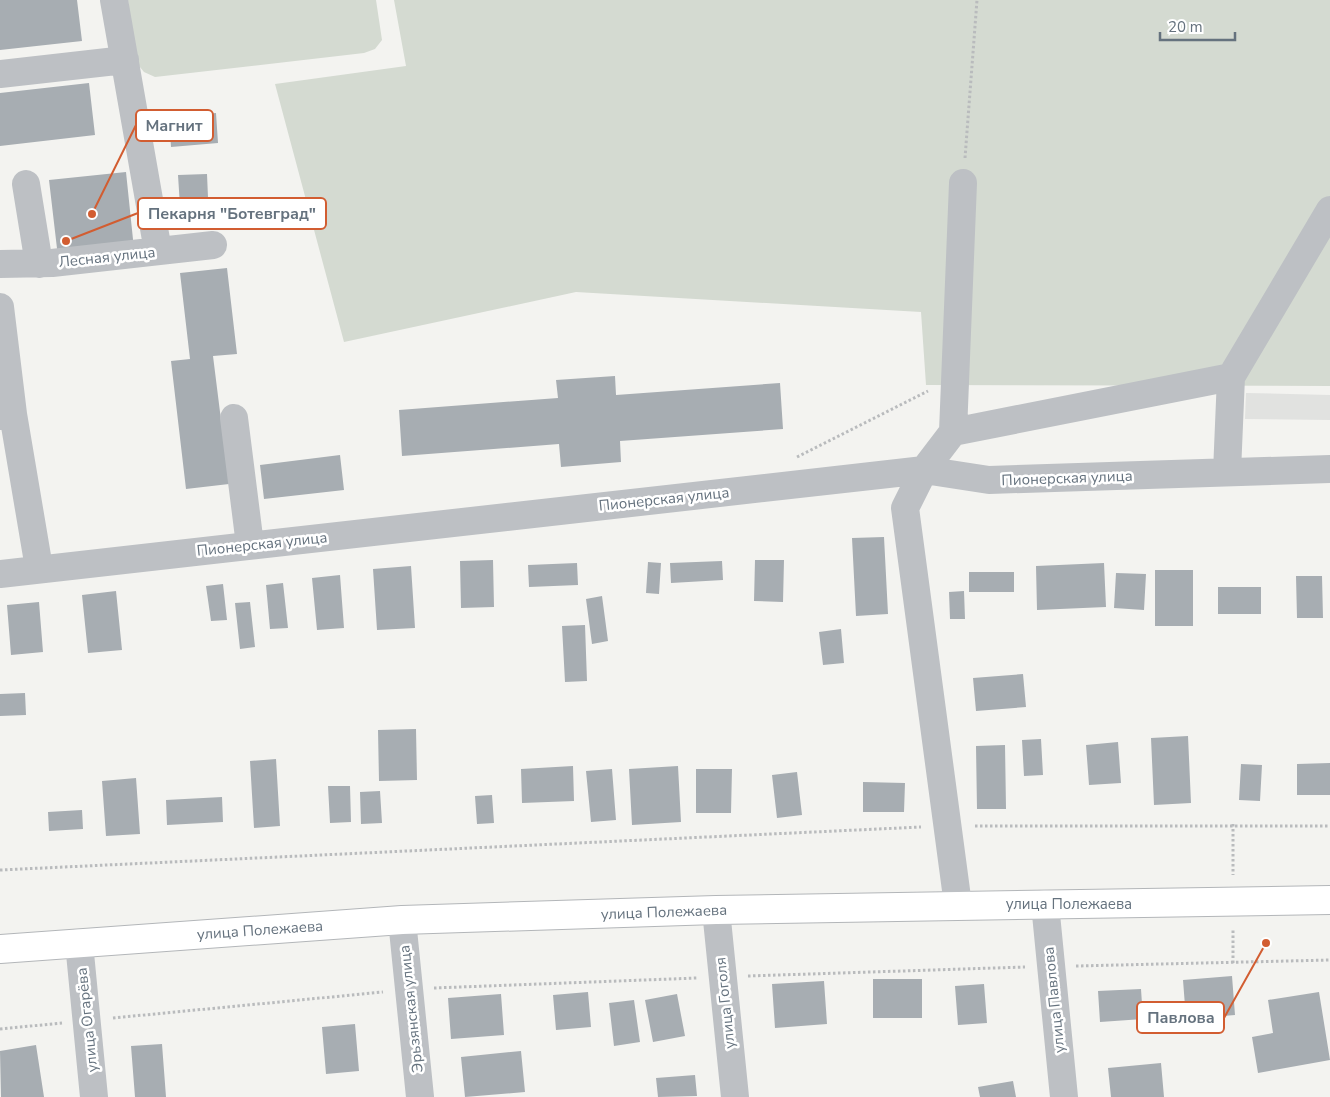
<svg xmlns="http://www.w3.org/2000/svg" width="1330" height="1097" font-family="'Nunito Sans',sans-serif">
<style>
.built{fill:#e1e2e0}
.green{fill:#d4dad1}
.building{fill:#a7adb2}
.lines{fill:none;stroke-linecap:round;stroke-linejoin:round}
.major-casing{stroke:#b3b6b9;stroke-width:30}
.path{stroke:#b9bbbd;stroke-width:3;stroke-dasharray:2.5 2.5;stroke-linecap:butt}
.minor{stroke:#bdc0c4;stroke-width:28}
.major{stroke:#fff;stroke-width:28}
.labels{text-anchor:middle;stroke-width:5;stroke-linejoin:round;paint-order:stroke}
.street-label{font-size:15px;fill:#65727e;stroke:#fff}
.leader{fill:none;stroke:#d25d31;stroke-width:2}
.callout-dot{fill:#d25d31;stroke:#fff;stroke-width:2}
.callout{fill:#fff;stroke:#d25d31;stroke-width:2}
.callout-label{font-size:16px;text-anchor:middle;font-weight:bold;fill:#65727e}
</style>
<rect width="100%" height="100%" fill="#f3f3f0"/>
<path class="built" d="M1246,393L1330,395V420L1245,419Z"/>
<path class="green" d="M128,0H376L382,40L375,49L364,53L155,77L144,72L135,61Z
M394,0H1330V386L926,385L921,312L576,292L344,342L275,84L406,66Z"/>
<path class="building" d="M0,0H77L82,41L0,50Z
M89,83L95,135L0,146V93Z
M216,113L218,143L171,147L169,117Z
M126,172L134,249L58,257L49,180Z
M207,174L209,221L181,222L178,175Z
M227,268L237,354L213,356L229,484L186,489L171,361L190,359L180,273Z
M615,376L616,395L780,383L783,429L620,441L621,462L561,467L559,444L402,456L399,410L558,398L556,380Z
M340,455L344,490L264,499L260,465Z
M884,537L888,614L856,616L852,538Z
M493,560L494,607L461,608L460,561Z
M755,560H784L783,602L754,601Z
M722,561L723,580L671,583L670,563Z
M648,562L661,563L659,594L646,593Z
M577,563L578,585L529,587L528,565Z
M1104,563L1106,607L1037,610L1036,566Z
M411,566L415,628L377,630L373,569Z
M1155,570H1193V626H1155Z
M969,572H1014V592H969Z
M1116,573L1146,574L1144,610L1114,608Z
M340,575L344,628L317,630L312,578Z
M1296,576H1322L1323,618H1297Z
M283,583L288,628L270,629L266,585Z
M223,584L227,620L211,621L206,586Z
M1218,587H1261V614H1218Z
M116,591L122,650L88,653L82,595Z
M964,591L965,619H950L949,592Z
M602,596L608,641L592,644L586,599Z
M39,602L43,652L11,655L7,605Z
M250,602L255,647L240,649L235,603Z
M585,625L587,681L565,682L562,626Z
M841,629L844,663L823,665L819,632Z
M1023,674L1026,707L976,711L973,678Z
M25,693L26,715L0,716V694Z
M416,729L417,780L379,781L378,730Z
M1188,736L1191,803L1154,805L1151,738Z
M1041,739L1043,775L1024,776L1022,740Z
M1118,742L1121,783L1089,785L1086,745Z
M1005,745L1006,809H977L976,746Z
M276,759L280,826L254,828L250,761Z
M1330,763V795H1297V764Z
M1241,764L1262,765L1260,801L1239,800Z
M573,766L574,801L522,803L521,769Z
M678,766L681,822L632,825L629,769Z
M612,769L616,820L591,822L586,771Z
M696,769H732L731,813H696Z
M797,772L802,815L777,818L772,775Z
M136,778L140,834L106,836L102,781Z
M863,782L905,783L904,812H863Z
M328,786H350L351,822L330,823Z
M380,791L382,823L361,824L360,792Z
M492,795L494,823L477,824L475,796Z
M222,797L223,822L167,825L166,800Z
M82,810L83,829L49,831L48,812Z
M1232,976L1235,1015L1186,1019L1183,980Z
M873,979H922V1018H873Z
M824,981L827,1024L775,1028L772,984Z
M984,984L987,1023L958,1025L955,986Z
M1141,989L1143,1019L1100,1022L1098,991Z
M588,992L591,1027L556,1030L553,995Z
M1319,992L1330,1060L1258,1073L1252,1037L1273,1033L1268,1000Z
M501,994L504,1035L451,1039L448,998Z
M677,994L685,1036L653,1042L645,1000Z
M634,1000L640,1042L614,1046L609,1003Z
M355,1024L359,1071L326,1074L322,1027Z
M162,1044L166,1097H135L131,1046Z
M36,1045L44,1097H1L0,1051Z
M521,1051L525,1092L465,1097L461,1057Z
M1161,1063L1164,1097H1111L1108,1068Z
M695,1075L697,1096L658,1097L656,1078Z
M1013,1081L1016,1097H980L978,1087Z"/>
<g class="lines">
<defs>
<path id="major" d="M0,949L402,920L716,910L1330,900"/>
</defs>
<use href="#major" class="major-casing"/>
<path class="path" d="M965,158L977,0
M797,457L928,391
M1233,824V875
M975,826H1330
M0,870L921,827
M1233,963V928
M1076,966L1330,960
M748,976L1025,967
M434,988L697,978
M113,1018L383,992
M0,1029L62,1023"/>
<path class="minor" d="M114,0L158,251
M0,74L125,60
M26,184L39,264
M0,264L52,263L213,245
M0,307L13,414L0,416
M13,414L39,568
M234,418L250,545
M953,432L1231,377
M1227,472L1231,377L1330,210
M0,574L924,470L989,480L1330,469
M1045,904L1064,1097
M958,905L905,508L924,470L953,432L963,183
M716,910L735,1097
M402,920L420,1097
M79,943L94,1097"/>
<use href="#major" class="major"/>
</g>
<g class="labels">
<g class="street-label">
<text transform="translate(107 257) rotate(-6)" y="5">Лесная улица</text>
<text transform="translate(1067 478) rotate(-2)" y="5">Пионерская улица</text>
<text transform="translate(664 499) rotate(-6)" y="5">Пионерская улица</text>
<text transform="translate(262 544) rotate(-6)" y="5">Пионерская улица</text>
<text x="1069" y="909">улица Полежаева</text>
<text transform="translate(664 912) rotate(-2)" y="5">улица Полежаева</text>
<text transform="translate(260 930) rotate(-4)" y="5">улица Полежаева</text>
<text transform="translate(1054 1000) rotate(-96)" y="5">улица Павлова</text>
<text transform="translate(725 1003) rotate(-96)" y="5">улица Гоголя</text>
<text transform="translate(411 1009) rotate(-96)" y="5">Эрьзянская улица</text>
<text transform="translate(87 1020) rotate(-96)" y="5">улица Огарёва</text>
</g>
</g>
<path class="leader" d="M92 214L136 125M66 241L138 213M1266 943L1224 1018"/>
<g class="callout-dot">
<circle cx="92" cy="214" r="5"/>
<circle cx="66" cy="241" r="5"/>
<circle cx="1266" cy="943" r="5"/>
</g>
<g class="callout">
<rect x="136" y="110" width="77" height="31" rx="5"/>
<rect x="138" y="198" width="188" height="31" rx="5"/>
<rect x="1137" y="1002" width="87" height="31" rx="5"/>
</g>
<g class="callout-label">
<text x="174" y="131">Магнит</text>
<text x="232" y="219">Пекарня "Ботевград"</text>
<text x="1181" y="1023">Павлова</text>
</g>
<path d="M1160 32v8h75v-8" fill="none" stroke="#65727e" stroke-width="2.5"/>
<text x="1168" y="32" font-size="15" fill="#65727e" stroke="#ffffff" stroke-width="4" paint-order="stroke">20 m</text>
</svg>
